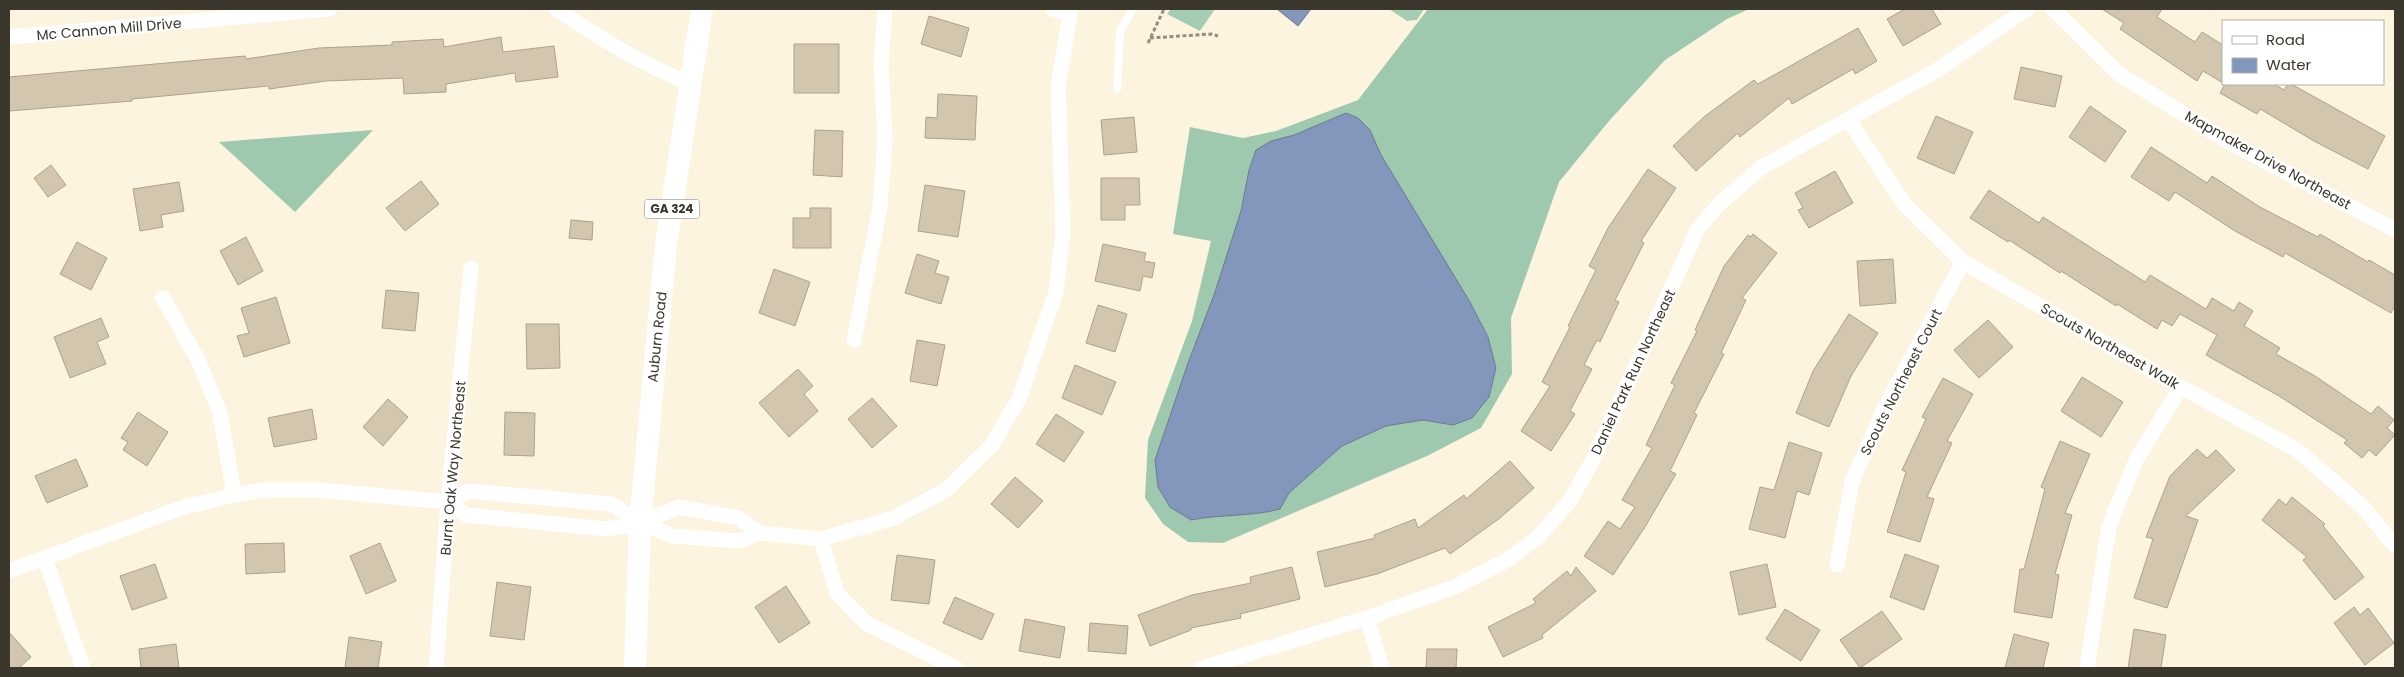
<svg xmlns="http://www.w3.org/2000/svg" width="2404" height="677" font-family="Poppins,sans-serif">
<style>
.green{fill:#a5cdb3}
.forest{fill:#9fc9ae}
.water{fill:#8396bb;stroke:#6d7a90}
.building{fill:#d2c6ae;stroke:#ada28b}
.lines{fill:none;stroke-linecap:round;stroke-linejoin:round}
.path{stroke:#968f81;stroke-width:3;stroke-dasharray:4 2.5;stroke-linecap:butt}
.service{stroke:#fff;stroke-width:8}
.minor{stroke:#fff;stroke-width:15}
.primary{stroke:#fff;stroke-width:22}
.labels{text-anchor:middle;stroke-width:4;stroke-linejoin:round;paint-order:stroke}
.shield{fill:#fff;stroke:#76736c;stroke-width:1}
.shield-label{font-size:12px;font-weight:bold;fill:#3b372d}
.street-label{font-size:14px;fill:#3b372d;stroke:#fff}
</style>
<rect width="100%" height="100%" fill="#fdf4e0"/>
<path class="green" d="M1171,9H1215L1200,31L1167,14Z
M1389,9H1424L1417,20L1407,21Z"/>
<path class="forest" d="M1428,9H1749L1727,19L1665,60L1609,121L1559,182L1511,318L1512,374L1481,428L1427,456L1223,543L1188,542L1163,524L1145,498L1148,440L1192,321L1211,241L1173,234L1190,127L1243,138L1276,131L1358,100Z
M373,130L295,212L219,142Z"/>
<path class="water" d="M1277,9H1311L1298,26Z
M1346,113L1358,118L1370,130L1381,155L1470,302L1488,337L1496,368L1489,397L1472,418L1453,425L1423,420L1386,426L1342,446L1289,493L1280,509C1251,517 1220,514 1191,520L1170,507L1158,487L1155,460L1188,363L1214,295L1241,211L1249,170L1256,150L1271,141L1294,135Z"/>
<path class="building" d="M1905,9H1932L1941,24L1903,46L1887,19Z
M2102,9H2162L2157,17L2195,42L2202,32L2223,45V83L2203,71L2197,81L2120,29L2124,23Z
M929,16L969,28L961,57L921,44Z
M1858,28L1877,61L1855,74L1853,69L1792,104L1789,98L1740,137L1738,133L1696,171L1673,146L1705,116L1754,80L1758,84Z
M501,37L503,52L554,46L558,77L516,82L515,73L446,84V92L404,94L403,78L326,81L269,89V86L132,99V101L9,111V77L245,56L246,59L319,48L392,45V42L443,39L444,47Z
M794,44H839V93H794Z
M2021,67L2062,76L2055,107L2014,99Z
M2225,84H2274L2284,90L2288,84H2291L2385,136L2368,169L2314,141L2260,109L2257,114L2220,93Z
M938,94L977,96L975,140L925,138L926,117L937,118Z
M2090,106L2126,131L2105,162L2069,137Z
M1936,116L1973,132L1954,174L1917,158Z
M1134,117L1137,152L1104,155L1101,120Z
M815,130L843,131L842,177L813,175Z
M2151,147L2207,183L2212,176L2260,207L2318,237L2320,234L2368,262L2369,260L2395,275V305L2391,313L2285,253L2283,257L2235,231L2175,192L2169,201L2131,177Z
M51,165L66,185L48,197L34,178Z
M1648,169L1676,188L1641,241L1644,243L1615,300L1619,302L1600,342L1597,340L1584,365L1592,369L1570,411L1575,414L1551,451L1521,431L1550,386L1542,382L1570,327L1568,326L1596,270L1589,266L1608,228Z
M1835,171L1853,203L1809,228L1798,210L1803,208L1795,193Z
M1101,178H1139L1140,205H1125V220H1101Z
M421,181L439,204L405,231L386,208Z
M179,182L184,211L161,215L163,227L140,231L133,189Z
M925,185L965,191L958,237L918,231Z
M1989,190L2039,223L2043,217L2145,282L2150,275L2206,309L2212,298L2234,311L2239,302L2253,311L2244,326L2280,348L2276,354L2315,376L2371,414L2378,406L2394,420L2387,428L2395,435L2376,456L2369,450L2362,458L2344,443L2347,440L2279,396L2206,355L2217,335L2180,314L2172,326L2162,320L2157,329L2117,304L2116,306L2061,271L2060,273L2009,240L2008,242L1970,218Z
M810,208H831V248H793V218H810Z
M571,220L593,222L592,240L569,238Z
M1753,234L1777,253L1742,298L1746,300L1721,353L1724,354L1694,413L1697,415L1670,471L1676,474L1645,527L1613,575L1584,556L1608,521L1620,529L1635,507L1622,500L1652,448L1646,445L1675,385L1671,383L1697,331L1695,330L1724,266L1748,235L1751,237Z
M246,237L263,271L238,285L220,251Z
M77,242L107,258L91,290L60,274Z
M1103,244L1146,253L1144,261L1155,263L1152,278L1143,276L1140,291L1095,281Z
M917,254L939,261L935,273L949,277L941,304L905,293Z
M1893,259L1896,303L1860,306L1857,261Z
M774,269L810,282L795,326L759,313Z
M386,290L419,293L415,331L382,328Z
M276,297L290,343L244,357L237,336L249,333L241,308Z
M1098,305L1127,314L1115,352L1086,343Z
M1849,314L1878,333L1851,376L1829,427L1796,413L1813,371Z
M101,318L109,337L97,342L106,364L70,378L54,337Z
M1988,320L2013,347L1979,378L1954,350Z
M526,324H559L560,368L527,369Z
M917,340L945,345L937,386L910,381Z
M1075,365L1116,382L1102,415L1062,398Z
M798,369L813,386L804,394L818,411L789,437L759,403Z
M2082,377L2123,402L2101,437L2061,411Z
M1943,378L1973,394L1947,441L1952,443L1927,497L1934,499L1920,542L1887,532L1906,472L1902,470L1926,419L1922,417Z
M872,398L897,426L872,448L848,419Z
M388,399L408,417L383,446L363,427Z
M312,409L317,439L274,447L268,418Z
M138,412L168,432L147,466L123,450L128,442L121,438Z
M505,412L535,413L534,456L504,455Z
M1056,414L1084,432L1064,462L1036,444Z
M2060,441L2090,454L2065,513L2072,515L2055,574L2059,575L2052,618L2014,612L2020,569H2024L2045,489L2041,487Z
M1789,442L1822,453L1809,495L1797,491L1785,538L1749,529L1760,487L1774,490Z
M2197,449L2207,458L2216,450L2235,470L2186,516L2198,520L2167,608L2134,598L2153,539L2146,537L2170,476Z
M76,459L88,486L47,503L35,476Z
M1510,461L1534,488L1500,518L1450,554L1445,548L1377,574L1325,587L1317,552L1375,538L1374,535L1415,519L1418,528L1464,495L1466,499Z
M1015,477L1043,501L1018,528L991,504Z
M2292,497L2325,524L2323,526L2364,577L2335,600L2303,560L2307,557L2262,520L2279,499L2286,505Z
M284,543L285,572L246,574L245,544Z
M380,543L396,581L366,594L350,556Z
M1905,554L1939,566L1924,610L1890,597Z
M897,555L935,560L929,604L891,600Z
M155,564L167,598L132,610L120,576Z
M1767,564L1776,607L1739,615L1730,572Z
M1292,567L1300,599L1240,614L1241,618L1191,628V630L1150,646L1138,615L1192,595L1251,583L1250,577Z
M1576,567L1596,591L1542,635L1543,638L1503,657L1488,627L1536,603L1533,599L1567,571L1571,576Z
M497,582L531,587L524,640L490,636Z
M786,586L810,623L779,643L755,607Z
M955,597L994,614L982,640L943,623Z
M2354,607L2360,615L2368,608L2394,643L2365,665L2334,623Z
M1785,609L1820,630L1801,661L1766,639Z
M1882,611L1902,639L1860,668L1840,640Z
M1025,619L1065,627L1060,658L1019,651Z
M1090,623L1128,626L1126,654L1088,651Z
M2134,629L2166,635L2161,668H2128Z
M9,632L31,657L19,668H9Z
M2014,634L2049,643L2043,668H2005Z
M349,637L382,642L378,668H345Z
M176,644L179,668H141L139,649Z
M1427,649H1457L1456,668H1426Z"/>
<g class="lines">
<path class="path" d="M1150,38L1211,34L1218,36
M1148,43L1164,9"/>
<path class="service" d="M1117,89L1120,31L1133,9"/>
<path class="minor" d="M556,9C600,38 642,65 692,84
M1053,9L1069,14
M2053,9L2119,74L2229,142L2395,230
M9,37L330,9
M1848,119L1905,205L1963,262L2181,387L2297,450L2362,506L2395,546
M163,298L199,362L220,413L234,495
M854,340L880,207L885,139L881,64L885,9
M448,502L468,491L612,504L640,523L673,536L739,541L760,533L821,539L894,518L947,489L991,446L1019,399L1056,292L1063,233L1058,86L1071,9
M821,539L837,593L866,623L956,668
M45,559L83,668
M1837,565L1852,482L1884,409L1963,262
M9,571L181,508L234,495L265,490H318L448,502L466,515L607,529L640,523L679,507L739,518L760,533
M1367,618L1382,668
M436,668L448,502L471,268
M1202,668L1367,618L1457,586L1509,559L1538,537L1569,502L1592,462L1698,229L1720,203L1762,167L1939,69L2027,9
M2087,668L2109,526L2137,458L2181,387"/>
<path class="primary" d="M635,668L640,523L666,245L702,9"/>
</g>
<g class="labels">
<rect class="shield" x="644.5" y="199.5" width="55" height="19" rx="4"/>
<g class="shield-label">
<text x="672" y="213">GA 324</text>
</g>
<g class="street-label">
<text transform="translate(109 29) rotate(-5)" y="5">Mc Cannon Mill Drive</text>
<text transform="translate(2268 160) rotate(29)" y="5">Mapmaker Drive Northeast</text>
<text transform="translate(657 337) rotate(-84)" y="5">Auburn Road</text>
<text transform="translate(2110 346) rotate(30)" y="5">Scouts Northeast Walk</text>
<text transform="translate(1633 372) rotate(-65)" y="5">Daniel Park Run Northeast</text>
<text transform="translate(1901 382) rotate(-63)" y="5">Scouts Northeast Court</text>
<text transform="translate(453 468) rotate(-85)" y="5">Burnt Oak Way Northeast</text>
</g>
</g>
<rect width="2404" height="677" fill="none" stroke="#3b372d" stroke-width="20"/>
<rect x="2222" y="20" width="162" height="65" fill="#ffffff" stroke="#b1afab"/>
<rect x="2232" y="36" width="25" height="8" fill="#ffffff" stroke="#b1afab"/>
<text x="2266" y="45" font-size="15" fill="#3b372d">Road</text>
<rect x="2232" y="58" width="25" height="15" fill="#8396bb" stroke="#b1afab"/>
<text x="2266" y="70" font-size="15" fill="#3b372d">Water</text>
</svg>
